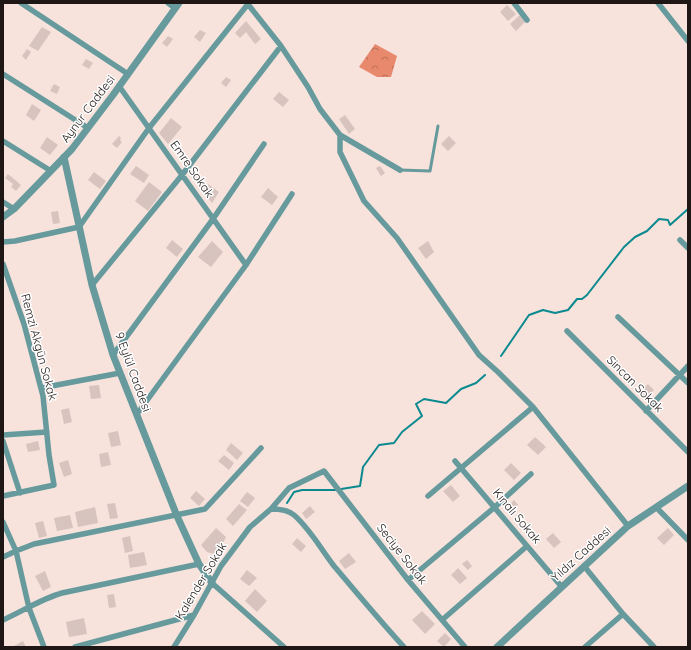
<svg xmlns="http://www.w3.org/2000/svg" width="691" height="650" font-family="Quicksand,sans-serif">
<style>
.forest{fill:url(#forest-crowns)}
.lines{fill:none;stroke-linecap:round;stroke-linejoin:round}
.stream{stroke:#0a8a8f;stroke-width:2}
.building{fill:#d8c4be}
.service{stroke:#669a9c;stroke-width:3}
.minor{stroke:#669a9c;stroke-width:5.5}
.tertiary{stroke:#669a9c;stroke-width:7}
.labels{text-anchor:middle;stroke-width:3;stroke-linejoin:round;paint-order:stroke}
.street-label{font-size:12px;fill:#1e1715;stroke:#fff}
</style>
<defs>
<pattern id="forest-crowns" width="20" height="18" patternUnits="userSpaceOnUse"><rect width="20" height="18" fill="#e8896e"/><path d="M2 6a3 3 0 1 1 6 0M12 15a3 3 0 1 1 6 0" fill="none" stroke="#bb6f59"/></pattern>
</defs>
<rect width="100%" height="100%" fill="#f7e2dc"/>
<path class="forest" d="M375,44L397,56L391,77H377L359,67Z"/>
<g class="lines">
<path class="stream" d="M501,356L529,315L543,310L555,313L568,310L577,299H582L587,295L624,247L635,237L647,231L659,219L668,220L670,225L688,209
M287,503L294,492L302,490H335L360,486L363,467L379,445L394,443L402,432L422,416L416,404L424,399L446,403L461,389L476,383L485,375"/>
</g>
<path class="building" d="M507,5L516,14L508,21L500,12Z
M521,14L527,20L516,31L510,24Z
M246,21L261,39L255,44L246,32L240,38L235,33Z
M42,27L51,32L38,51L29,46Z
M200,30L206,33L200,42L194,37Z
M168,36L173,39L167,47L162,43Z
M27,49L31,52L26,60L22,56Z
M86,59L93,63L89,69L82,65Z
M226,77L231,80L226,87L221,83Z
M54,84L60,87L57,94L50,91Z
M279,92L289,100L283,107L273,99Z
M32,104L41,110L34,121L26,115Z
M345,115L355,129L349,134L339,119Z
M171,118L182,127L168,144L159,133Z
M119,136L121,138L120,140L122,142L117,148L112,144Z
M449,136L456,143L448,151L441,144Z
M47,137L58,145L50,155L40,148Z
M136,166L149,175L144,183L130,174Z
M380,166L385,173L381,176L376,168Z
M94,172L106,181L100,189L88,180Z
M8,174L21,185L16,191L11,187L13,184L5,178Z
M149,182L162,192L148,211L135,201Z
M208,184L219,192L212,203L202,191Z
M268,188L278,197L272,205L261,197Z
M58,211L60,223L53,224L51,212Z
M172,240L183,249L177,257L166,248Z
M212,241L223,252L211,267L198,257Z
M428,241L434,252L426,259L418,248Z
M648,384L654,390L647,398L640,392Z
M99,385L101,398L91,399L89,386Z
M69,408L72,422L64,424L61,410Z
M118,431L121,445L111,447L108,433Z
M535,437L546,447L538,455L527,445Z
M38,441L40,450L28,452L26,444Z
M231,443L243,453L237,460L226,450Z
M108,452L111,465L101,467L99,454Z
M224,455L234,463L229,470L218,461Z
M68,460L72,474L64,477L59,463Z
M511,463L521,473L514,480L504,470Z
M451,485L460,496L453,502L443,491Z
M196,491L205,499L199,506L190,498Z
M247,492L255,498L248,507L240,501Z
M514,500L518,505L514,509L510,504Z
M115,503L118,518L110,519L107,504Z
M239,504L247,510L233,526L226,519Z
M310,506L315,512L306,519L302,513Z
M95,507L98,523L78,527L75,512Z
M70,515L73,528L57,531L54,518Z
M43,521L47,536L39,538L35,523Z
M216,528L226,537L217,555L207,552L201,545Z
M668,528L674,535L664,545L657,538Z
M553,533L561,542L554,548L546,539Z
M130,536L133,551L125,553L122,538Z
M297,538L306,546L301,552L292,544Z
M144,552L147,565L130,568L128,555Z
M349,553L356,562L345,569L339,561Z
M467,560L472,566L468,570L462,564Z
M458,568L467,578L460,584L451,575Z
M247,570L257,578L249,586L240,579Z
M45,571L51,587L43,591L35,576Z
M255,589L267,601L257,612L245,601Z
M114,594L116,607L109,608L107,595Z
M422,611L435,624L425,634L412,620Z
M84,618L87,634L69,637L66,622Z
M445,633L451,639L444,647L437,641Z
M23,641L26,647H14V646Z"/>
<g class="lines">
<path class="service" d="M400,170L430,171L438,126"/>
<path class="minor" d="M21,3L128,74
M168,3L175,8
M247,3L281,46L308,87L320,109L340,135L400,170
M514,3L527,20
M658,3L688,41
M3,74L88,128
M119,86L246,265
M340,135V152L364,201L397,238L479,355L498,372L533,407L628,526
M3,141L51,171
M3,202L14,209
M680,240L688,248
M3,242L15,241L79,227L149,128L248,4
M3,264L24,324L43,396L49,455L54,485L3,496
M92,285L182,175L281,46
M618,317L688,383
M567,331L688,452
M113,355L213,219L264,144
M41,388L120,373
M646,411L688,366
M137,414L246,265L292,194
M3,435L47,432
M3,441L20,493
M455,461L561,586
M428,496L533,407
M656,507L688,540
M271,509C279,509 288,510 294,515C310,529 321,549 334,566C357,593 380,621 404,647
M3,522L16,551L29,608L44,647
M3,557L16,551L34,544L205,509L261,448
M584,566L623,614L654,647
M408,580L495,507L531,474
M212,583L284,647
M3,620C23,611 41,599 62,593L199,564
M442,620L527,546
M75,647L194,615
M174,647L194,615L221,566L250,527L271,509L289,488L324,471L408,580L465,647
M585,647L623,614"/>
<path class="tertiary" d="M64,157L92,285L113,355L177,516L199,564L212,583
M3,217L14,209L72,149L113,95L179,3
M497,647L628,526L688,486"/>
</g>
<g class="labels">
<g class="street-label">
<text transform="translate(88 109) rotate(-53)" y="4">Aynur Caddesi</text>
<text transform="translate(192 169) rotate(55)" y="4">Emre Sokak</text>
<text transform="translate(39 347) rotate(75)" y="4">Remzi Akgün Sokak</text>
<text transform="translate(133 372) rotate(70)" y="4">9 Eylül Caddesi</text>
<text transform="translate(635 384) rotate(45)" y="4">Sincan Sokak</text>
<text transform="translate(517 516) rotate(50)" y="4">Kınalı Sokak</text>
<text transform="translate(402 554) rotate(52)" y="4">Seciye Sokak</text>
<text transform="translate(581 554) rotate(-42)" y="4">Yıldız Caddesi</text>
<text transform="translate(201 581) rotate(-59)" y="4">Kalender Sokak</text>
</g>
</g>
<rect width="691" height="650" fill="none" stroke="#1e1715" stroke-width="8"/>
</svg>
